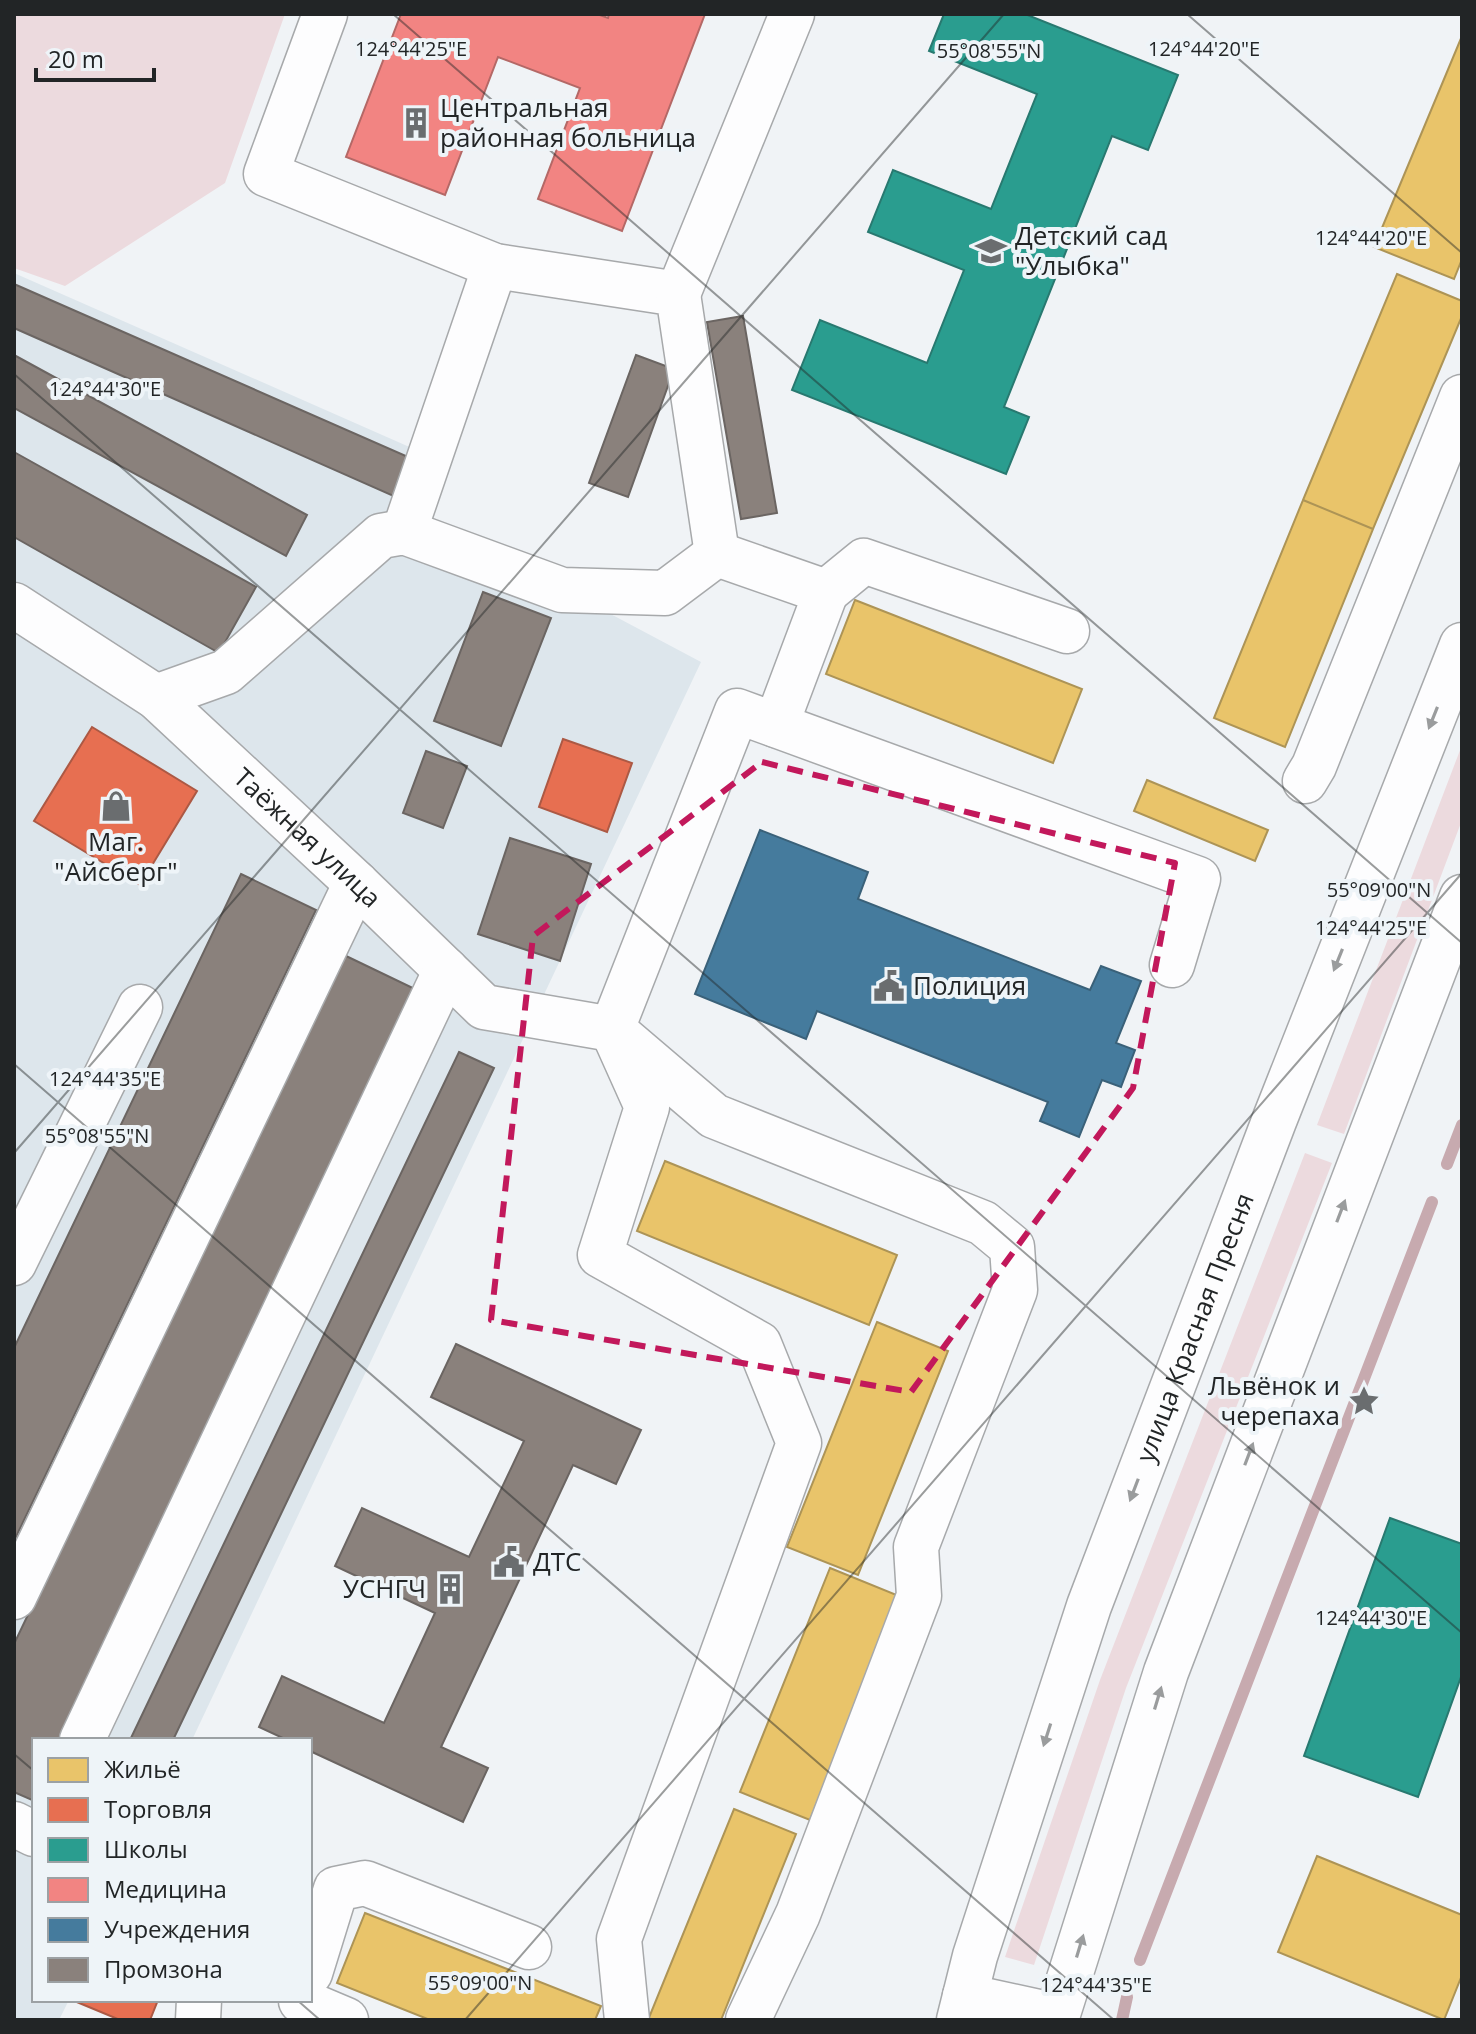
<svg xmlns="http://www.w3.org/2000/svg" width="1476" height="2034" font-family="'Open Sans',sans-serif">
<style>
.built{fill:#dde6ec}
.green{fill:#ecdade}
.homes{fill:#e9c46a;stroke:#ad9456;stroke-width:2}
.shops{fill:#e76f51;stroke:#ac5944;stroke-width:2}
.schools{fill:#2a9d8f;stroke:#287970;stroke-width:2}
.health{fill:#f28482;stroke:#b46866;stroke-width:2}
.public{fill:#457b9d;stroke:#3a6179;stroke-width:2}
.industry{fill:#8a817c;stroke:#6b6562;stroke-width:2}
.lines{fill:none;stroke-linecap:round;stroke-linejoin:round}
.stream{stroke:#c7aaaf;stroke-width:12}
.minor-casing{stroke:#a7a9ab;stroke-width:47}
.minor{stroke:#fdfdfe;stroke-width:44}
.oneway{fill:#9a9c9d}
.marked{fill:none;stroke:#c2185b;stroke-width:6;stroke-dasharray:16 10;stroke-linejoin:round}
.ticks{fill:none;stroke:#222526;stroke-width:2;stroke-opacity:0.45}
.labels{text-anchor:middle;stroke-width:8;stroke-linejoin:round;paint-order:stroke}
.poi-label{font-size:26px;fill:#222526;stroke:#eef4f8;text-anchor:start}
.street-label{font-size:26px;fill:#222526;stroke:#eef4f8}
.ticks-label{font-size:20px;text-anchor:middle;fill:#222526;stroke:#eef4f8;stroke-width:8;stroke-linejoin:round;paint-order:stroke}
</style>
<rect width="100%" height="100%" fill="#f0f3f6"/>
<path class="built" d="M14,273L439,460L424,515L701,662L192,1740H34V2000H69L59,2020H14Z"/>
<path class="green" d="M14,14H285L225,183L65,286L14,268Z
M1462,745V820L1344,1134L1317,1125Z
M1305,1153L1332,1163L1126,1688L1034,1965L1005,1957L1100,1680Z"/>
<path class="homes" d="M1462,36V259L1454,279L1374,247Z
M1397,274L1462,301V316L1373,529L1303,500Z
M1303,500L1373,529L1285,747L1214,718Z
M855,600L1082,689L1053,763L826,674Z
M1147,780L1268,830L1255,861L1134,811Z
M665,1161L897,1255L869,1325L637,1231Z
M877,1322L948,1351L858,1575L787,1547Z
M830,1568L899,1596L810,1820L740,1792Z
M734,1809L796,1834L721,2020H648Z
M1317,1856L1462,1915V1975L1444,2020L1278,1952Z
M365,1913L601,2006L595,2020H430L337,1983Z"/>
<path class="shops" d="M92,727L197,791L140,885L34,821Z
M563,739L632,763L607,832L539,807Z
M72,2000H158L150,2020H120Z"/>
<path class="schools" d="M944,14H1025L1178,75L1148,150L1112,136L1004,407L1029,417L1006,474L792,390L820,320L927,363L964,270L868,232L893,170L991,209L1037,94L929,51Z
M1390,1518L1462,1544V1674L1418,1797L1304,1756Z"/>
<path class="health" d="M401,14H597L608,18L609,14H705L622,231L538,199L580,88L498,57L445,195L346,157Z"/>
<path class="public" d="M760,830L868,872L858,899L1090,990L1101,966L1141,981L1116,1043L1135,1050L1121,1087L1102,1080L1079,1137L1040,1121L1048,1102L817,1011L806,1039L695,994Z"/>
<path class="industry" d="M14,284L415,460L398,498L14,328Z
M743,316L777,513L741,519L707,322Z
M14,355L307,515L286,556L14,408Z
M636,355L674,369L628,497L589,483Z
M14,452L256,587L219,653L14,537Z
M483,592L551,618L501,746L434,721Z
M426,751L467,766L443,828L403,813Z
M510,838L591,864L560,961L478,934Z
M241,874L316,910L14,1541V1348Z
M344,955L419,991L60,1740H34V1795L32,1800L14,1792V1644Z
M459,1052L494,1068L173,1740H130Z
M456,1344L641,1430L616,1484L573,1465L441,1747L488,1768L463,1822L310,1751V1740H287L259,1727L282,1676L384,1723L435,1613L335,1566L362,1508L469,1557L524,1441L431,1397Z"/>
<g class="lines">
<path class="stream" d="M1447,1164L1462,1125
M1140,1960L1432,1202
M1122,2020L1127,1997"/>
<defs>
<g id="minor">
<path d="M325,14L266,174L495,266L678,294L717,554"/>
<path d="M678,294L792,14"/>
<path d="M404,532L495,266"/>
<path d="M826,592L864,561L1067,631"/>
<path id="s1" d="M14,605L156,697L356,883L484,1007L612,1029L714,1116L983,1223L1012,1247L1015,1290L916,1547L919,1596L798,1914L748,2020"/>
<path d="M156,697L226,672L381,536L404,532L562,590L665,593L717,554L826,592L776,725"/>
<path d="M1305,781L1314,766L1462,397"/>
<path d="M14,1263L140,1007"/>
<path d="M14,1597L356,883"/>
<path d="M82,1740L446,970"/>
<path d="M14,1824L34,1834"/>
<path d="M310,1973L336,1889L365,1883L529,1947"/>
<path d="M965,1996L1057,2016"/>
<path d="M301,2001L346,2020"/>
<path d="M198,2020L199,2000"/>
<path d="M627,2020L619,1939L799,1443L759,1344L600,1255L647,1107L612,1029L737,711L1198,879L1172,965"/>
<path id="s2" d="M959,2020L975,1956L1089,1606L1274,1121L1462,645"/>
<path d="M1056,2020L1166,1672L1462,897"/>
</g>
</defs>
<use href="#minor" class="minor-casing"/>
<use href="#minor" class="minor"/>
</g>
<defs><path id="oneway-solid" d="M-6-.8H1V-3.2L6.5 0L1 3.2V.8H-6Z" transform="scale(2)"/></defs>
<g class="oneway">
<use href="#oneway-solid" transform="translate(1433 718) rotate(112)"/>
<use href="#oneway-solid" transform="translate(1338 960) rotate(112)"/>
<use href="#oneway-solid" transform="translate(1341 1211) rotate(-69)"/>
<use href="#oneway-solid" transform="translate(1249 1454) rotate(-69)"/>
<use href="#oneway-solid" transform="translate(1134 1490) rotate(111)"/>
<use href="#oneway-solid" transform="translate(1158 1698) rotate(-73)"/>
<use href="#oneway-solid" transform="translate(1047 1735) rotate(108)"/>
<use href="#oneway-solid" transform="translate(1080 1946) rotate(-73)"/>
</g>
<path class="marked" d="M762,762L1175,863L1133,1088L911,1392L491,1320L533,936Z"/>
<path class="ticks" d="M393,14L1462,943M1187,14L1462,253M14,374L1462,1633M14,1064L1114,2020M14,1153L1004,14M14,1754L34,1771M297,2000L320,2020M465,2020L1462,873"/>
<defs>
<symbol id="building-bare" viewBox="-9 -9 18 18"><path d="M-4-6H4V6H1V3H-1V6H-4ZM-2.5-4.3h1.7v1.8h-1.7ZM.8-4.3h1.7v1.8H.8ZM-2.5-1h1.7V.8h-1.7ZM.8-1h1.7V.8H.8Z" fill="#6a6d6f" stroke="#eef4f8" stroke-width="2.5" paint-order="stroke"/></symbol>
<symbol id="school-bare" viewBox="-9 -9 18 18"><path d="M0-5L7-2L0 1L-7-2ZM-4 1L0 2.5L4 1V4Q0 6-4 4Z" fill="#6a6d6f" stroke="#eef4f8" stroke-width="2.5" paint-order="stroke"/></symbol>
<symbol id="shop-bare" viewBox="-9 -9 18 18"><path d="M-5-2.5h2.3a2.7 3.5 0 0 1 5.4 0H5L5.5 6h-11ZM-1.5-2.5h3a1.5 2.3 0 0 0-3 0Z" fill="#6a6d6f" stroke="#eef4f8" stroke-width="2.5" paint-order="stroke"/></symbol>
<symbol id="civic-bare" viewBox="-9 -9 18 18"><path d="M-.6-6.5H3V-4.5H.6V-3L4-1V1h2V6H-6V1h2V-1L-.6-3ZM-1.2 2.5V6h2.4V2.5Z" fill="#6a6d6f" stroke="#eef4f8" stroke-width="2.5" paint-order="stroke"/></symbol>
<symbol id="sight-bare" viewBox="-9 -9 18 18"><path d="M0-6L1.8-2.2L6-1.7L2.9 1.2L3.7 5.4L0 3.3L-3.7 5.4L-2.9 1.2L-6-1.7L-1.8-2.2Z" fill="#6a6d6f" stroke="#eef4f8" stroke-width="2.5" paint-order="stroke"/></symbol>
</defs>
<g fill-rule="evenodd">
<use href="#building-bare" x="394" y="101" width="44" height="44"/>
<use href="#school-bare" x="969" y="229" width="44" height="44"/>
<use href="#shop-bare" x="94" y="784" width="44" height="44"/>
<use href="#civic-bare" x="867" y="964" width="44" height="44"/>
<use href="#sight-bare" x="1342" y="1379" width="44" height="44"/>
<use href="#civic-bare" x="487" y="1540" width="44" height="44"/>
<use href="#building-bare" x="428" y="1567" width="44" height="44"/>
</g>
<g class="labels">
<g class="poi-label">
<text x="440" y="117">Центральная<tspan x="440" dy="30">районная больница</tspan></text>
<text x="1015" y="245">Детский сад<tspan x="1015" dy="30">"Улыбка"</tspan></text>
<text x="116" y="851" text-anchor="middle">Маг.<tspan x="116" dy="30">"Айсберг"</tspan></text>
<text x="913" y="995">Полиция</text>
<text x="1340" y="1395" text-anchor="end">Львёнок и<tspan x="1340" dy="30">черепаха</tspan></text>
<text x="533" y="1571">ДТС</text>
<text x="426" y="1598" text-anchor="end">УСНГЧ</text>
</g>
<g class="street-label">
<text dy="9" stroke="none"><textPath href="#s1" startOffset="376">Таёжная улица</textPath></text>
<text dy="9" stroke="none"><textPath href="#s2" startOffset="732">улица Красная Пресня</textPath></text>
</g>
</g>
<g class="ticks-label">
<text x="411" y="56">124°44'25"E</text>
<text x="1204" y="56">124°44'20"E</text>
<text x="989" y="58">55°08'55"N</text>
<text x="1371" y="245">124°44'20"E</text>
<text x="105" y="396">124°44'30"E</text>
<text x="1379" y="897">55°09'00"N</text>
<text x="1371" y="935">124°44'25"E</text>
<text x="105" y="1086">124°44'35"E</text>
<text x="97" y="1143">55°08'55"N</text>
<text x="1371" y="1625">124°44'30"E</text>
<text x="480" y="1990">55°09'00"N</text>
<text x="1096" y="1992">124°44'35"E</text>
</g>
<rect width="1476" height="2034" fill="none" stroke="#222526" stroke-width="32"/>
<rect x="32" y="1738" width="280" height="264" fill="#eef4f8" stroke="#9ca1a4" stroke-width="2"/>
<rect x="48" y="1758" width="40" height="24" fill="#e9c46a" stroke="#9ca1a4" stroke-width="2"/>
<text x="104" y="1778" font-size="24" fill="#222526">Жильё</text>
<rect x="48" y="1798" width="40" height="24" fill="#e76f51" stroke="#9ca1a4" stroke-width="2"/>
<text x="104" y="1818" font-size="24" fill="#222526">Торговля</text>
<rect x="48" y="1838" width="40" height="24" fill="#2a9d8f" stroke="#9ca1a4" stroke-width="2"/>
<text x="104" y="1858" font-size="24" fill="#222526">Школы</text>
<rect x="48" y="1878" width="40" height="24" fill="#f28482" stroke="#9ca1a4" stroke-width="2"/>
<text x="104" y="1898" font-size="24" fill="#222526">Медицина</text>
<rect x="48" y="1918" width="40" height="24" fill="#457b9d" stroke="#9ca1a4" stroke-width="2"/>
<text x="104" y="1938" font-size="24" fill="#222526">Учреждения</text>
<rect x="48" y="1958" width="40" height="24" fill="#8a817c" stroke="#9ca1a4" stroke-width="2"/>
<text x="104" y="1978" font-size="24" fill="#222526">Промзона</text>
<path d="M36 68v12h118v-12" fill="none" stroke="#222526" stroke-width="4"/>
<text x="48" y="68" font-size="24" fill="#222526" stroke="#eef4f8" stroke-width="6" paint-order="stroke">20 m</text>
</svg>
